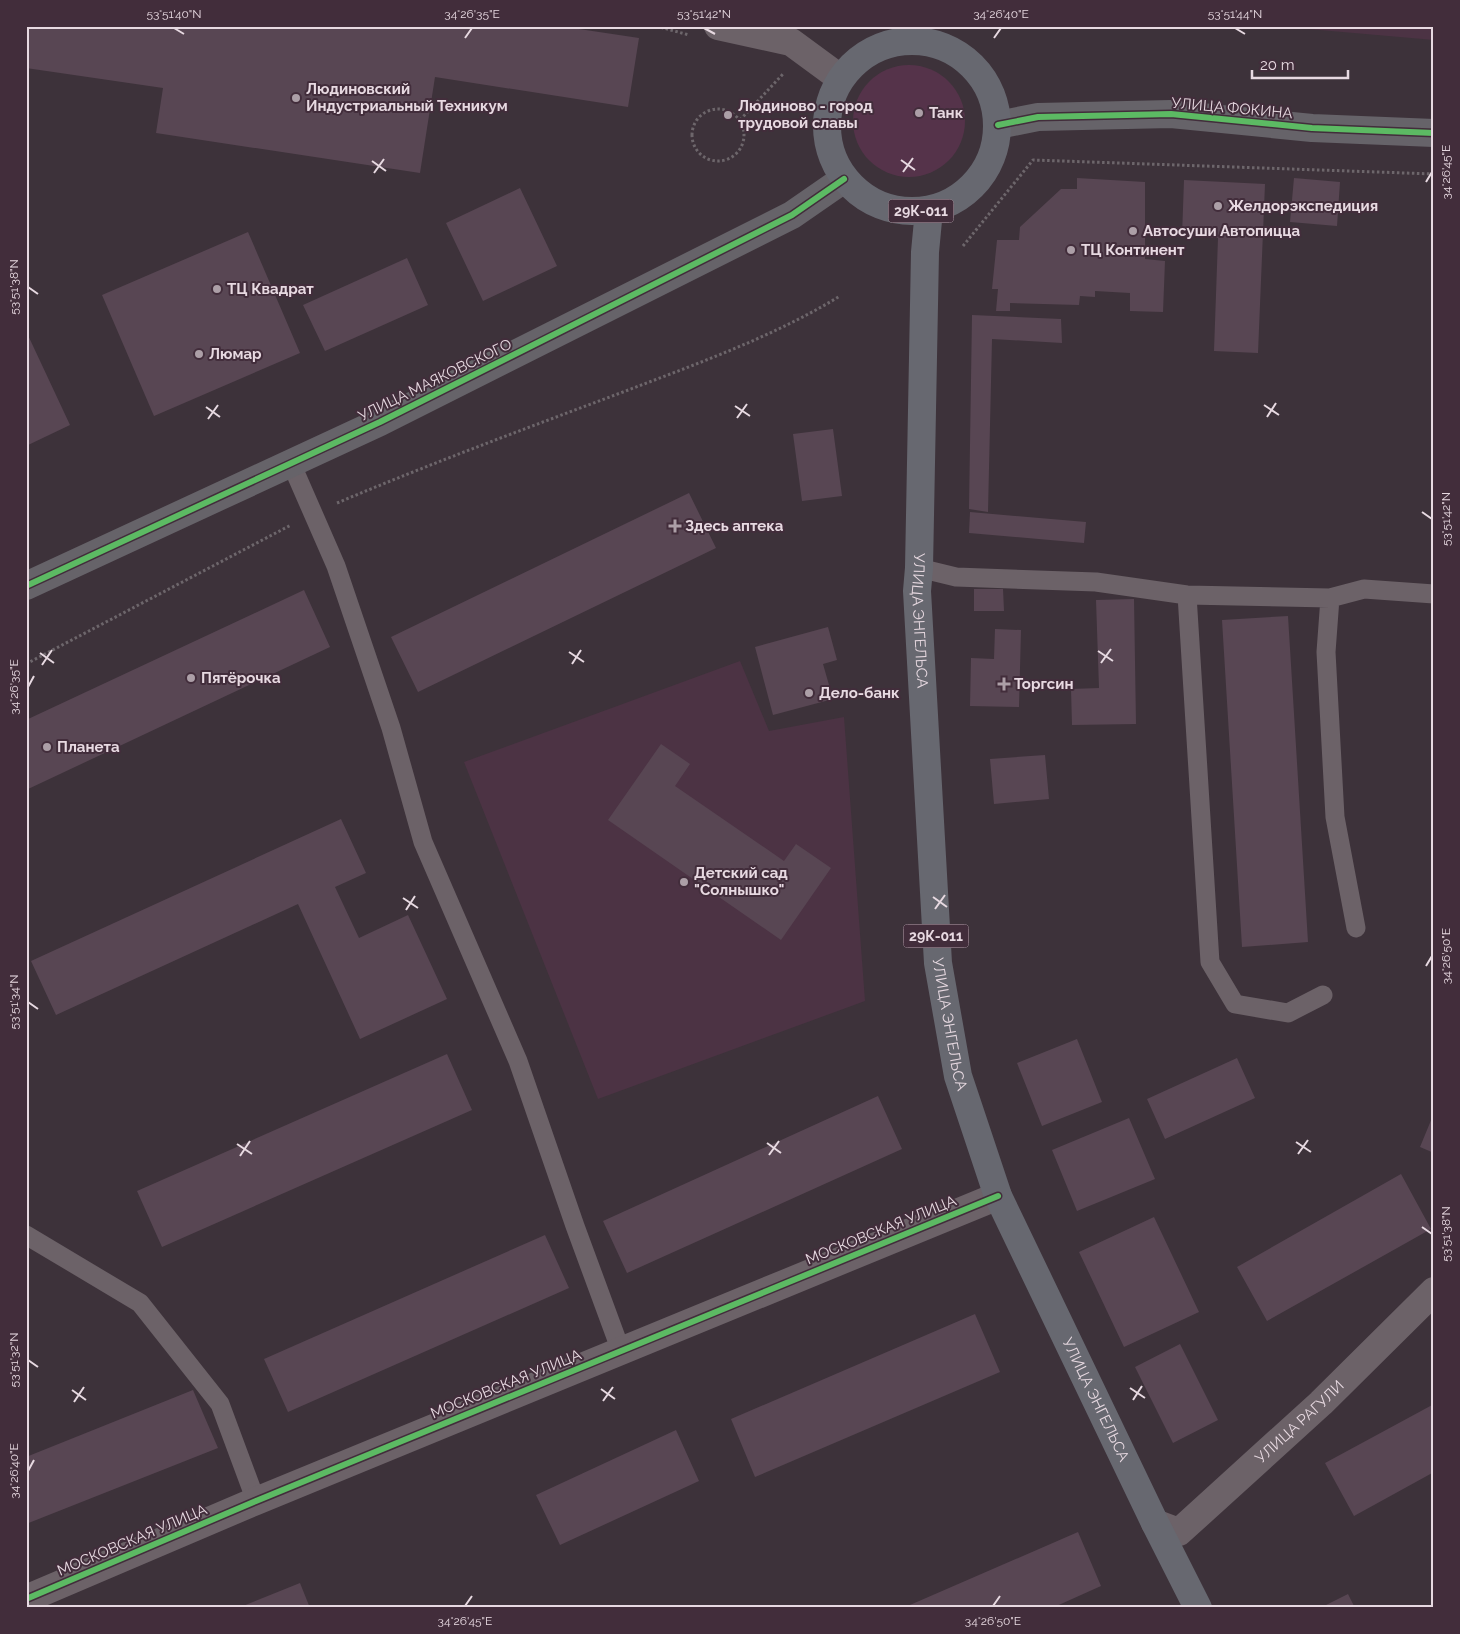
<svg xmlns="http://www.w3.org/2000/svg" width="1460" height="1634" viewBox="0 0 1460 1634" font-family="Raleway,sans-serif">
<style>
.built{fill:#4c3344}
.green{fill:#55334a}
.building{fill:#584653}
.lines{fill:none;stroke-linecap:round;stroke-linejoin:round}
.path{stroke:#6d666b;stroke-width:3;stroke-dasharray:2.5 2.5;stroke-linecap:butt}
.lane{stroke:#6c6268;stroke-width:19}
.street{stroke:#6c6268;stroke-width:28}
.secondary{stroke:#666369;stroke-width:28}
.primary{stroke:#676870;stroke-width:28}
.cycleway-casing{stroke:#422d3b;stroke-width:9}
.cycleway{stroke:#5cba63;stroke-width:6}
.ticks{fill:none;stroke:#e7d9e1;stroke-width:2}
.poi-dot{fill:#ac9fa7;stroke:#422d3b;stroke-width:2}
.labels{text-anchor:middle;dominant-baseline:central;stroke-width:4;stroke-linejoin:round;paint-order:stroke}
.shield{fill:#422d3b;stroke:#b6a5af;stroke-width:1}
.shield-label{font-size:14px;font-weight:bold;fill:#e7d9e1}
.poi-label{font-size:15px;font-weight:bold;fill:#e7d9e1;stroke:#422d3b;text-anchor:start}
.street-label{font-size:15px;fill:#e7d9e1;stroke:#422d3b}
.neatline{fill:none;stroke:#e7d9e1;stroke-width:2}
.ticks-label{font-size:12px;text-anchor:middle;fill:#e7d9e1}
</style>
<rect width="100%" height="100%" fill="#3d323a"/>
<path class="built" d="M1274 26H1434V40Z
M740 661 769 731 844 717 865 1001 598 1099 464 762Z"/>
<path class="green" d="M853 121a56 56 0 1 1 112 0a56 56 0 1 1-112 0Z"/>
<path class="building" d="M26 26H559L639 38 628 107 435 77 420 173 156 133 163 88 26 68Z
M1077 178 1145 182V259L1165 261 1163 312 1130 311V293L1095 291V297L1080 296 1079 305 1010 303V311H996L998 289H992L997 240H1019L1020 227 1061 189H1077Z
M1294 178 1340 182 1337 226 1290 222Z
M1184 180 1265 184 1258 353 1214 351 1218 238 1182 236Z
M520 188 557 266 483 301 446 223Z
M248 232 300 353 154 416 102 295Z
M407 258 428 305 325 351 303 305Z
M972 315 1061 319 1062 343 992 339 988 512 969 509Z
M26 331 70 425 26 446Z
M833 429 842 496 802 501 793 434Z
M689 493 716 548 418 692 391 637Z
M970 512 1086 522 1084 543 969 533Z
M974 589H1003L1004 611H974Z
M304 590 330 647 26 790V720Z
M1134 599 1136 724 1072 725 1071 689 1099 688 1096 600Z
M1288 616 1308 942 1242 947 1222 620Z
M828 627 837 660 823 664 833 699 773 715 755 647Z
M995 629 1021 630 1019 707 970 706 971 658 994 659Z
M661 744 690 764 675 786 784 861 796 844 831 868 781 940 608 820Z
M1045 755 1049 799 994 804 990 759Z
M341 819 366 873 335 887 359 938 408 915 447 999 360 1039 298 904 56 1015 31 961Z
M1077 1039 1102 1102 1042 1126 1017 1063Z
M447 1054 472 1110 162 1247 137 1191Z
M1237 1058 1255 1098 1165 1139 1147 1099Z
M878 1096 902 1149 627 1273 603 1221Z
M1434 1113V1153L1420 1147Z
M1129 1118 1155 1179 1077 1211 1052 1150Z
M1401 1174 1431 1229 1267 1321 1237 1267Z
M1154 1217 1199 1312 1124 1347 1079 1252Z
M545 1235 569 1288 288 1412 264 1359Z
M975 1314 1000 1372 755 1477 731 1419Z
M1180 1344 1218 1420 1173 1443 1135 1367Z
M193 1390 218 1448 26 1524V1457Z
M1434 1404V1472L1354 1516 1325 1463Z
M676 1430 699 1481 560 1545 536 1495Z
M1078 1532 1101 1586 1052 1608H903Z
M300 1583 310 1608H238Z
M1348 1594 1355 1608H1320Z"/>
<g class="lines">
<path class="path" d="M656 26 689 35
M692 135a26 26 0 1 1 52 0a26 26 0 1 1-52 0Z
M740 120 783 74
M963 246 1033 160 1434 174
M337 503C432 463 527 428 623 392 696 364 773 337 840 296
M26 664 291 525"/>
<path class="lane" d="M291 463 336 566 391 728 423 842 518 1061 575 1226 621 1351
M919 568 956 577 1096 582 1187 595 1330 598 1364 589 1434 594
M1187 595 1210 962 1235 1004 1288 1013 1323 995
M1330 598 1326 652 1335 817 1356 928
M26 1235 140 1303 220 1404 256 1501"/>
<g class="street">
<path d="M718 26 791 42 840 78"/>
<path id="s1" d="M1155 1523 1179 1532 1321 1403 1434 1291"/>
<path d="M26 1599 256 1501 998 1196"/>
</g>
<path class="secondary" d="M998 125 1038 117 1171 114 1312 128 1434 133
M26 586 380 422 792 215 844 179"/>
<g class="primary">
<circle cx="912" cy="126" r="85"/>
<path id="s2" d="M929 210 925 252 919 568 917 591 938 963 958 1076 998 1196 1155 1523 1198 1608"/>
</g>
<g class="cycleway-casing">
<path id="cycleway" d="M998 125 1038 117 1171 114 1312 128 1434 133
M26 586 380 422 792 215 844 179
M26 1599 256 1501 998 1196"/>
</g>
<use href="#cycleway" class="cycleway"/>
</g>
<path class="ticks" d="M174 28 184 34M704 28 715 34M1235 28 1245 34M465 38 472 28M994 38 1001 28M901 160 915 170M372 161 386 171M903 172 913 158M374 173 384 159M1426 182 1432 172M28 287 38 294M1264 405 1279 415M735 406 750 416M206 407 220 417M1267 417 1276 403M737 418 747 404M208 419 218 405M1422 512 1432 519M1098 651 1113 661M569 652 584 662M40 653 54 663M1101 663 1111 649M572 664 581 650M42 665 52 650M28 687 34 676M933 897 947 907M403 898 418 908M935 909 945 895M406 910 415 896M1426 966 1432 956M28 1002 38 1009M1296 1142 1311 1152M767 1143 781 1153M237 1144 252 1154M1298 1154 1308 1140M769 1155 779 1141M240 1156 250 1141M1422 1227 1432 1234M28 1360 38 1367M1130 1388 1145 1398M601 1389 615 1399M72 1390 86 1400M1133 1400 1142 1386M603 1401 613 1387M74 1402 84 1387M28 1471 34 1460M465 1606 472 1596M993 1606 1000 1596"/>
<g class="poi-dot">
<circle cx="296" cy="98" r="5"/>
<circle cx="919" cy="113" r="5"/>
<circle cx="728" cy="115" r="5"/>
<circle cx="1218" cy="206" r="5"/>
<circle cx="1133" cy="231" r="5"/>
<circle cx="1071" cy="250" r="5"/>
<circle cx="217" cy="289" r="5"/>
<circle cx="199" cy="354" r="5"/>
<path d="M672.5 518.5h5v5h5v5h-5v5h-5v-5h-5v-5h5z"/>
<circle cx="191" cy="678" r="5"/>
<path d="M1001.5 676.5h5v5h5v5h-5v5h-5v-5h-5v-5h5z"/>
<circle cx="809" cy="693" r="5"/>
<circle cx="47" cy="747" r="5"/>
<circle cx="684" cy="882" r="5"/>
</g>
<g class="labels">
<g class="shield">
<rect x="888.5" y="199.5" width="65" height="23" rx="4"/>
<rect x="903.5" y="924.5" width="65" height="23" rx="4"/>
</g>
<g class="shield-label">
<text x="921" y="211">29К-011</text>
<text x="936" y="936">29К-011</text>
</g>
<g class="poi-label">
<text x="306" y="89">Людиновский<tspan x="306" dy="17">Индустриальный Техникум</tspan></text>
<text x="738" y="106">Людиново - город<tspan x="738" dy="17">трудовой славы</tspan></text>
<text x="929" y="113">Танк</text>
<text x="1228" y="206">Желдорэкспедиция</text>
<text x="1143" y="231">Автосуши Автопицца</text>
<text x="1081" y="250">ТЦ Континент</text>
<text x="227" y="289">ТЦ Квадрат</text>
<text x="209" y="354">Люмар</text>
<text x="685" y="526">Здесь аптека</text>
<text x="201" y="678">Пятёрочка</text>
<text x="1014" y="684">Торгсин</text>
<text x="819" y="693">Дело-банк</text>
<text x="57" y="747">Планета</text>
<text x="694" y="873">Детский сад<tspan x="694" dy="17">"Солнышко"</tspan></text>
</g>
<g class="street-label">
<text transform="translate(1232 108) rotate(5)">УЛИЦА ФОКИНА</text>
<text transform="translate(435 380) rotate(-26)">УЛИЦА МАЯКОВСКОГО</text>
<text stroke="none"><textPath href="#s2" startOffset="411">УЛИЦА ЭНГЕЛЬСА</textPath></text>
<text stroke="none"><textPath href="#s2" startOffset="816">УЛИЦА ЭНГЕЛЬСА</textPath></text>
<text transform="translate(881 1230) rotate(-22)">МОСКОВСКАЯ УЛИЦА</text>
<text transform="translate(506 1384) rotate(-22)">МОСКОВСКАЯ УЛИЦА</text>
<text stroke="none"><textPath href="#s2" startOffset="1221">УЛИЦА ЭНГЕЛЬСА</textPath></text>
<text stroke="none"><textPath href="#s1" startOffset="189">УЛИЦА РАГУЛИ</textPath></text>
<text transform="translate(132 1540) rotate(-23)">МОСКОВСКАЯ УЛИЦА</text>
</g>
</g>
<rect width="1460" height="1634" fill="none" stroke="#422d3b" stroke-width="55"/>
<path d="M1252 70v8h96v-8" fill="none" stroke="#e7d9e1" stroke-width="2.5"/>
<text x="1260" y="70" font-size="15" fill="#e7d9e1" stroke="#422d3b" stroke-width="4" paint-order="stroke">20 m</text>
<rect x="28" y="28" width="1404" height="1578" class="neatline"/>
<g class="ticks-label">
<text x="174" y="18">53°51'40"N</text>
<text x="472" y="18">34°26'35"E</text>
<text x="704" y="18">53°51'42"N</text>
<text x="1001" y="18">34°26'40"E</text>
<text x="1235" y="18">53°51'44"N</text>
<text transform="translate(1446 172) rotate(-90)" y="4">34°26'45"E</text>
<text transform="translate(14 287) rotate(-90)" y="4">53°51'38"N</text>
<text transform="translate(1446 519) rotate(-90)" y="4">53°51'42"N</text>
<text transform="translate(14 687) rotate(-90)" y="4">34°26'35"E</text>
<text transform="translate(1446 956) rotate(-90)" y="4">34°26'50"E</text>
<text transform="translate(14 1002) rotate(-90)" y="4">53°51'34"N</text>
<text transform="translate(1446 1234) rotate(-90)" y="4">53°51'38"N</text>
<text transform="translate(14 1360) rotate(-90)" y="4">53°51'32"N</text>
<text transform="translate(14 1471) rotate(-90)" y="4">34°26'40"E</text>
<text x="465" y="1625">34°26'45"E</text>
<text x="993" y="1625">34°26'50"E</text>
</g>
</svg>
